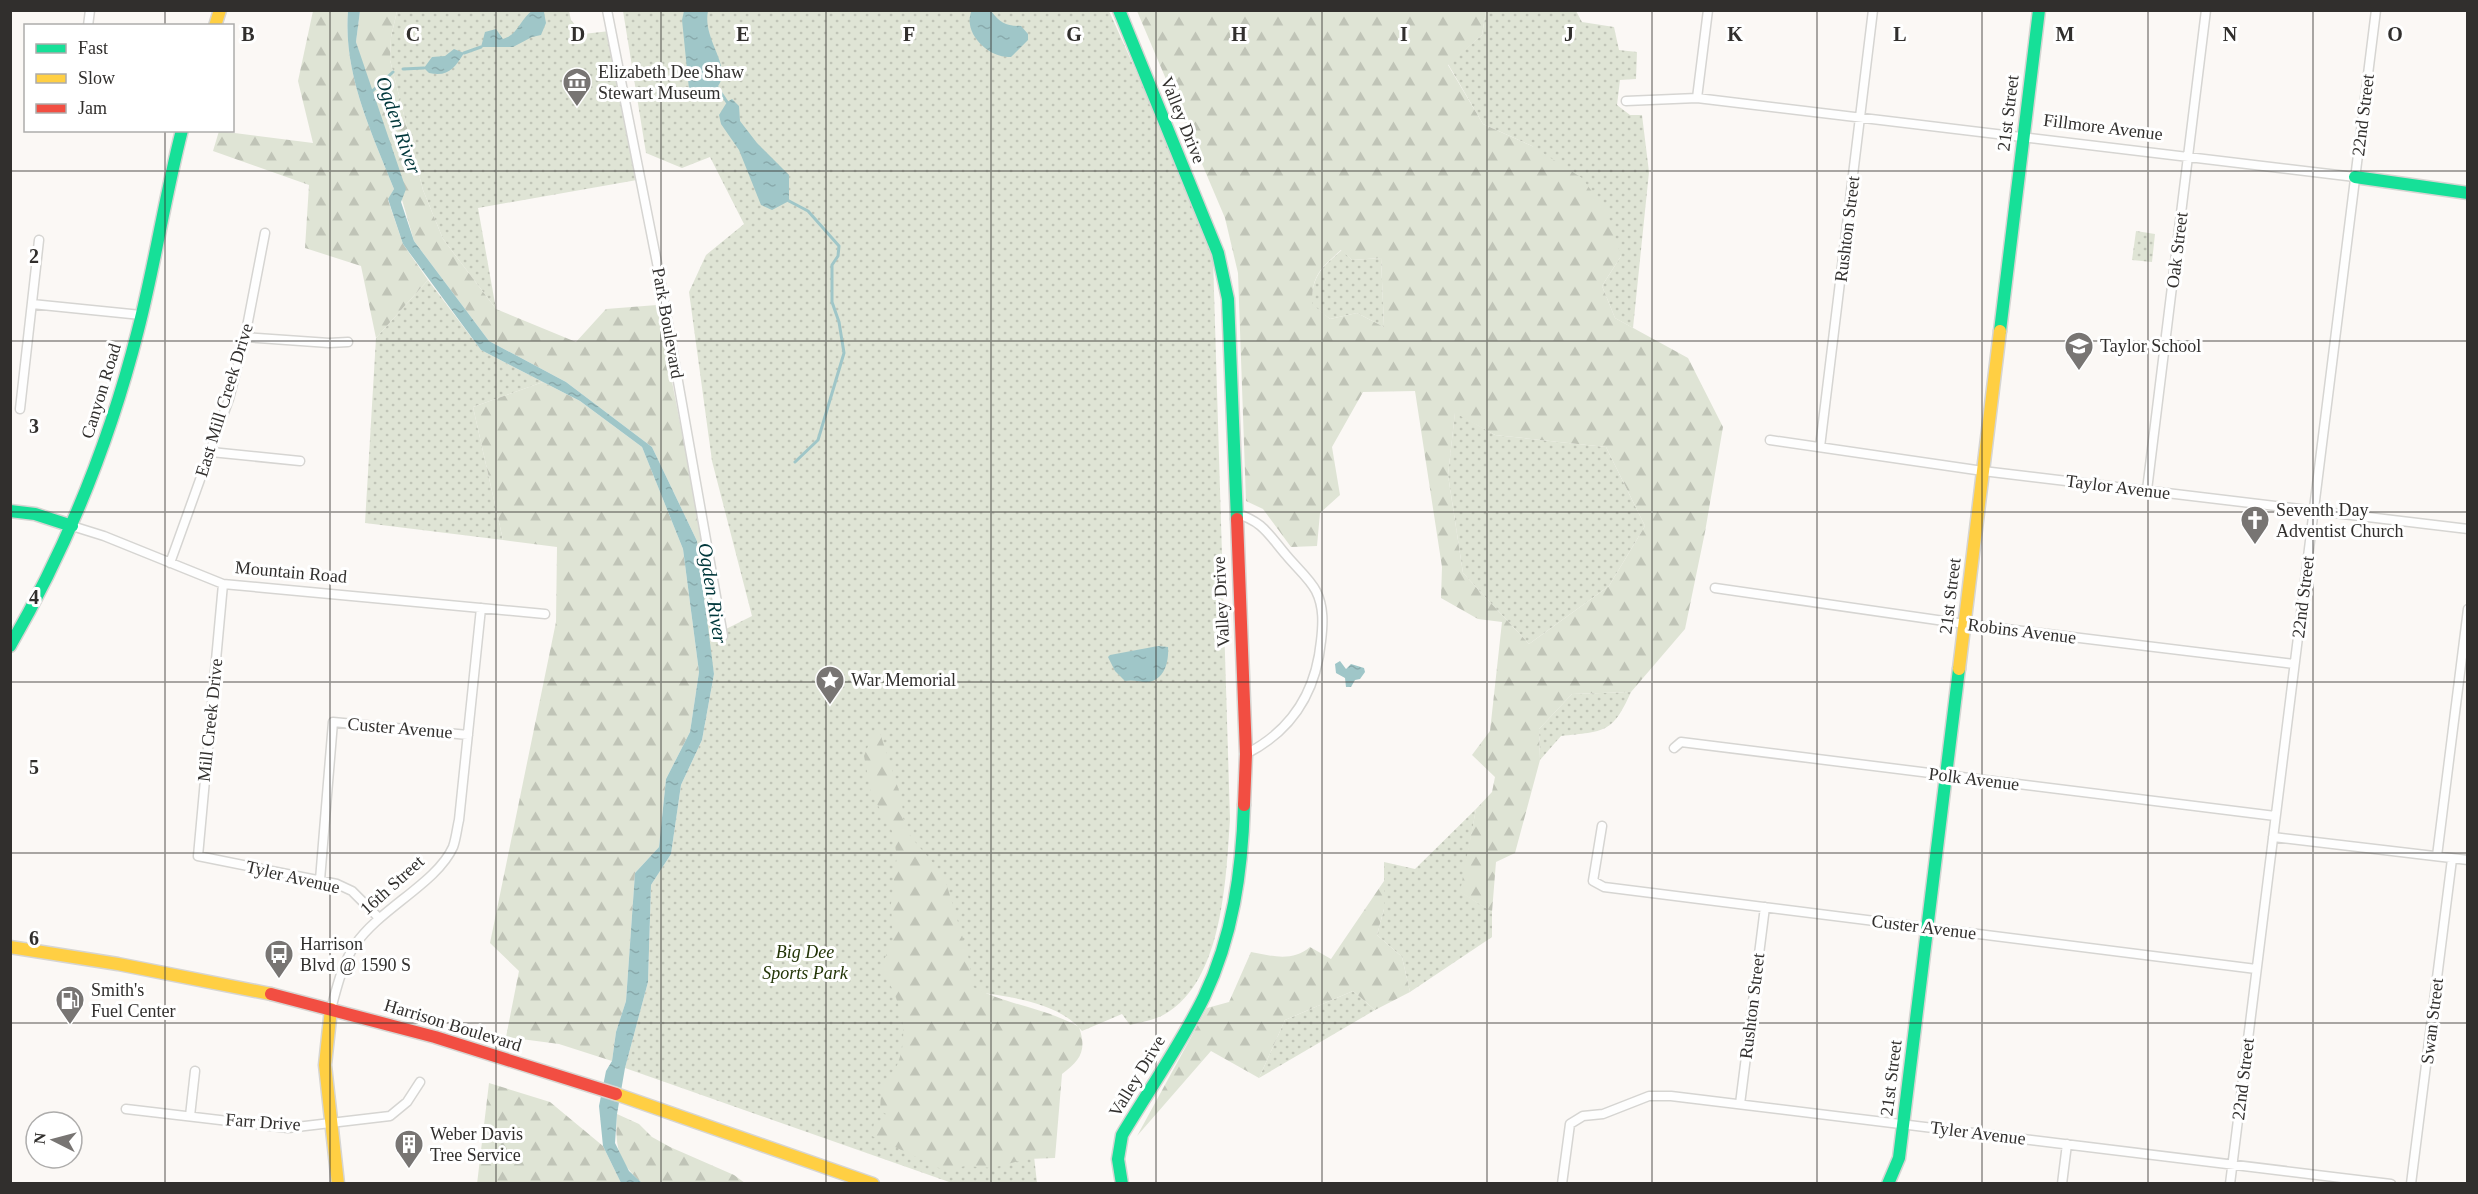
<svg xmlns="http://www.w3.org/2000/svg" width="2478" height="1194" viewBox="0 0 2478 1194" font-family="Georgia,serif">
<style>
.grass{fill:url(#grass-dots)}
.forest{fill:url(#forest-firs);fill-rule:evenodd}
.water{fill:url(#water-ripples)}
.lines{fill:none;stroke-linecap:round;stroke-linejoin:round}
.stream{stroke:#9fc6c8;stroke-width:3}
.street-casing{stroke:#d6d5d2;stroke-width:11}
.fast-casing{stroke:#d6d5d2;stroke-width:15}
.slow-casing{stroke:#d6d5d2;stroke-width:15}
.jam-casing{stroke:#d6d5d2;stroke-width:15}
.street{stroke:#fefefe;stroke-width:8}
.fast{stroke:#16e098;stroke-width:12}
.slow{stroke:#ffcf43;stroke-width:12}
.jam{stroke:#f24e42;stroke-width:12}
.grid{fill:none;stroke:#312f2d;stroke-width:1.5;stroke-opacity:0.55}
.labels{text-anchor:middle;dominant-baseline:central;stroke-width:6;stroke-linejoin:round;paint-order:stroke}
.poi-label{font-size:18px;fill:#312f2d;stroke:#fff;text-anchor:start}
.street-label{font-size:18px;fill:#312f2d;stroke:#fff}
.park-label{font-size:18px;font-style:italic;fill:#243608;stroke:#fff}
.water-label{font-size:20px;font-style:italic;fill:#00373b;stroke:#fff}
.grid-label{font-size:20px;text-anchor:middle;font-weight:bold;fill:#312f2d;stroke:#fff;stroke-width:6;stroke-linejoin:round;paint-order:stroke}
</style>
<defs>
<pattern id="grass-dots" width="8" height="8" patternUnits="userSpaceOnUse" patternTransform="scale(1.5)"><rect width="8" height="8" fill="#dfe4d5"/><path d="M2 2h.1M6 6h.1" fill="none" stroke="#c0c4b7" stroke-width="1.8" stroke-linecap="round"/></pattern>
<pattern id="forest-firs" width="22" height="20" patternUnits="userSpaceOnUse" patternTransform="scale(1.5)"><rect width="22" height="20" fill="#dfe4d5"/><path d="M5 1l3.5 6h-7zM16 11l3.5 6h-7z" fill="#c0c4b7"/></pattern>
<pattern id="water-ripples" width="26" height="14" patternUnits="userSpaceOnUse" patternTransform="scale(1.5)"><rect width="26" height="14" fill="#9fc6c8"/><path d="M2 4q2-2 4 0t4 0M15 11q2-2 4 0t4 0" fill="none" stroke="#89aaac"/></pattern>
</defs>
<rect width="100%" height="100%" fill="#fbf8f5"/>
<path class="grass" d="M397 11H569L571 20 583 34 610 31 637 180 478 208 496 309 443 239 423 190 390 60 391 37Z
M623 11H1109L1187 185 1213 258 1230 819C1226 878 1223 981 1165 1014 1155 1020 1141 1022 1130 1025L1122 1014 1082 1031C1055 998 1000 997 961 989L1022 1049 1037 1183H952L625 1068 648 982 651 885 671 854 681 785 702 740 714 674 708 638 752 616 712 461 689 292 706 255 744 224 710 157 682 168 646 153Z
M1486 11H1576L1582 22 1614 27 1619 50 1637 52 1636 79 1620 80 1617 105 1630 115H1642L1649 172 1633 328 1615 318 1602 286 1621 256 1532 146 1483 124 1448 64 1482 35Z
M2136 231 2155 234 2152 262 2132 260Z
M1342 250 1352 260 1381 258 1384 327 1357 313 1330 319 1311 304C1313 275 1320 269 1342 250Z
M428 280 481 350 543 382 473 407 503 540 365 523 376 338Z
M1455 412 1495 435 1606 447 1645 526 1609 586 1529 644 1463 573 1448 475Z
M1631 692C1612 734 1605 731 1561 736L1540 760 1539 729 1572 694Z
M1476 809 1461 892 1492 912V937L1410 992 1402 957 1377 935 1384 909V862L1415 869Z
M1353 991 1375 1010 1259 1078 1285 1020Z"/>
<path class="forest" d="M313 11H348C343 73 371 131 394 189L388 200 403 244 428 280 376 338 361 266 305 248 309 185 213 151 219 131 313 143 298 81Z
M360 11H397L391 37 390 60 423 190 443 239 496 309 576 342 606 309 657 305 721 632 708 638 697 541 652 447 566 382 489 341 414 241 356 42Z
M1137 11H1486L1482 35 1448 65 1483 124 1532 146 1582 178 1607 212 1621 256 1602 286 1615 318 1688 358 1723 427 1705 532 1685 629 1631 692 1572 694 1539 729 1540 760 1515 853 1496 862 1492 912 1460 892 1476 809 1492 792 1495 777 1472 755 1490 731 1502 622 1478 619 1441 598 1442 567 1415 391 1363 392 1332 447 1340 495 1320 513 1317 546 1291 547 1263 509 1246 501 1238 273 1225 218ZM1341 250 1352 260 1381 258 1384 327 1357 313 1330 319 1312 304C1312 275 1320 269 1341 250ZM1455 413 1495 435 1606 447 1645 526 1609 586 1529 644 1463 573 1448 475Z
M543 382 580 401 642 447 683 549 699 672 690 732 666 779 659 847 635 873 626 1001 616 1032 612 1061 559 1044 506 1037 519 971 490 943 556 622 557 547 503 540 473 407Z
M877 724 902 800 903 818 911 837 944 876 968 955 973 987C1007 1005 1046 1008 1079 1027 1087 1050 1081 1060 1062 1074L1055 1158 1027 1159 992 1168 965 1166 945 1171 872 1136 874 1123 885 1122 888 1118V1115L880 1111C881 1102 880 1091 884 1083 888 1075 897 1069 899 1060 910 1029 898 993 880 968L893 941 891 904 897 855 892 831 871 793 864 756Z
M1384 881V909L1377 935 1402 957 1410 992 1375 1010 1353 991 1285 1020 1259 1078 1211 1051 1137 1136 1207 1008 1229 1002 1251 952C1271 956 1293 962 1310 947L1331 959Z
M489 1083 550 1102 603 1146 621 1183 477 1184Z
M617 1114 639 1124 652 1137 670 1147 734 1175 745 1183H642C617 1161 615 1146 617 1114Z"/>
<path class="water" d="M533 10 544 12 546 23 541 35 532 37 513 47H481L485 32 496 29 503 39C518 35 520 19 533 10Z
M972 10 991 11C1000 23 1006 26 1021 26L1028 34V40L1011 57C990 59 961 33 972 10Z
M348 11H360L356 42 406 189 401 202 414 241 489 341 566 382 652 447 697 541 714 674 702 740 681 785 671 854 651 885 648 982 625 1068 617 1114 615 1143 629 1171 642 1183H621L603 1146 599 1106 606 1071 612 1061 616 1032 626 1001 635 873 659 847 666 779 690 732 699 672 683 549 642 447 580 401 481 350 403 244 388 199 394 189C371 131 343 73 348 11Z
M684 11H708C701 45 745 75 705 97L695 95 689 89 682 20Z
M454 49 464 53C454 69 448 77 429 73L424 68 432 57 445 56Z
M732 99 739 106 740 121 757 143 789 175V201L772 210 761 205 739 150 721 124 719 115 727 102Z
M1158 646 1168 647C1169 661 1165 679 1149 682 1142 683 1134 679 1125 681L1115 671 1108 657 1110 655Z
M1340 661 1346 669 1351 664 1364 668 1365 672 1360 679 1355 680 1351 687H1346L1345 678 1336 673 1335 664Z"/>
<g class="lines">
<path class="stream" d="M464 53 481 47
M403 69 424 68
M717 87 727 102
M368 95 393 72
M789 201 808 211 839 246 838 256 832 265V302L839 322 844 353 818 440 795 462"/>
<g class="street-casing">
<path id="street" d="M607 10 658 268 723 636
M88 26 90 10
M1697 98 1708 10
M1626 101 1697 98 2355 177
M32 304 141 315
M245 337 329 343 348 342
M20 409 39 240
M1770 440 1983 471 2468 529
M1820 447 1873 10
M211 452 300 461
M2147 490 2206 10
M1235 513C1264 522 1268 534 1287 556 1296 567 1310 579 1316 591 1324 607 1323 624 1321 641 1316 692 1293 730 1246 754
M72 526 104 536 223 584 545 614
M170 563 229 399 245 337 265 233
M223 584 198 856 337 884 352 891 379 918
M1715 588 1965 624 2294 664
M1674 748 1681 742 2275 816
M1602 826 1593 881 1604 887 2256 969
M2273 837 2468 860
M2437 856 2468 609
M320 880 333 722 468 735
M331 1009C337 987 342 964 355 945 379 909 437 883 453 847 456 839 457 828 459 820L481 608
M1740 1104 1765 907
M126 1109 288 1128 390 1116 407 1102 420 1082
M190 1116 195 1071
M1562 1184 1570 1124 1583 1116 1603 1114 1649 1096H1671L2391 1184
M2062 1184 2067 1144
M2230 1184 2376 10
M2411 1184 2452 859"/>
</g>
<g class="fast-casing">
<path id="fast" d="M1119 10 1218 253 1228 299 1237 519
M2355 177 2468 193
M2000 331 2039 10
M10 511 35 514 72 526
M10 646C67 547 110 441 138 330 155 264 165 196 182 130
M1122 1184 1118 1159 1122 1135C1149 1090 1181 1044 1204 997 1233 936 1242 871 1244 805
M1888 1184 1899 1158 1959 669"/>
</g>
<g class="slow-casing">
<path id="slow" d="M215 26 220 10
M1959 669 2000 331
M10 947 118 964 271 994
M331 1009 325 1065 338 1184
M616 1094 873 1184"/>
</g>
<g class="jam-casing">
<path id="jam" d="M1237 519 1246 754 1244 805
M271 994 435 1037 616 1094"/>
</g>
<use href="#street" class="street"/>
<use href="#fast" class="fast"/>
<use href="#slow" class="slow"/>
<use href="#jam" class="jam"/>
</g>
<path class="grid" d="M165 10V26M330 10V1184M496 10V1184M661 10V1184M826 10V1184M991 10V1184M1156 10V1184M1322 10V1184M1487 10V1184M1652 10V1184M1817 10V1184M1982 10V1184M2148 10V1184M2313 10V1184M165 130V1184M10 171H2468M10 341H2468M10 512H2468M10 682H2468M10 853H2468M10 1023H2468"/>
<defs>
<g id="museum-pin" transform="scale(1.5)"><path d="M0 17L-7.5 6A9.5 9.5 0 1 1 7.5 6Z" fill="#787573" stroke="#fff"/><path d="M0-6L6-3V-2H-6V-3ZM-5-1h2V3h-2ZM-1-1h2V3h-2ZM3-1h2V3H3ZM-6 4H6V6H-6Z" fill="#fff"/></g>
<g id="school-pin" transform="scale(1.5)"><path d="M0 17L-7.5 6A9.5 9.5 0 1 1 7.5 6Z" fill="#787573" stroke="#fff"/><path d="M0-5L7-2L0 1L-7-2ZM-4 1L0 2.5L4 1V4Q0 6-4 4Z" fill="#fff"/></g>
<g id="church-pin" transform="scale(1.5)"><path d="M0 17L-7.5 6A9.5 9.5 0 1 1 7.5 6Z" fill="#787573" stroke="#fff"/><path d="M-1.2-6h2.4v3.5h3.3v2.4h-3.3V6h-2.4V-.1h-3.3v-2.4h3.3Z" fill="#fff"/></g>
<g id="sight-pin" transform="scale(1.5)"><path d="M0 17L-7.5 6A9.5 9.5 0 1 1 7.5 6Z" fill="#787573" stroke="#fff"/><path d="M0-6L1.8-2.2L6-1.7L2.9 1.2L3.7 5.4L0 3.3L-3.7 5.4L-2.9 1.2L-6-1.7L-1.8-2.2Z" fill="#fff"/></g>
<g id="bus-pin" transform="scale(1.5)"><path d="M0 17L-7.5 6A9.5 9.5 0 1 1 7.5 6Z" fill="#787573" stroke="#fff"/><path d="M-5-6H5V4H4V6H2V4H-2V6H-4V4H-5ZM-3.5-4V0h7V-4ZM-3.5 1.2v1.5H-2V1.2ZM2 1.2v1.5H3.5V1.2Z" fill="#fff"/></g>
<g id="fuel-pin" transform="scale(1.5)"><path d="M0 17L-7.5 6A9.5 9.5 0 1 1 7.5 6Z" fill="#787573" stroke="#fff"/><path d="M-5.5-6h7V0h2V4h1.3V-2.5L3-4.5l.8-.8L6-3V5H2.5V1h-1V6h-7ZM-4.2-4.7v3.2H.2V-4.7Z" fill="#fff"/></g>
<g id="building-pin" transform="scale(1.5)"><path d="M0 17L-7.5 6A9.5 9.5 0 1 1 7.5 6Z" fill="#787573" stroke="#fff"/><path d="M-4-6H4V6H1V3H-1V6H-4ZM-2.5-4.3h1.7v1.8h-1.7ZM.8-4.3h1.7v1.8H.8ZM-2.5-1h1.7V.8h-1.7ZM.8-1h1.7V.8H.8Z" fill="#fff"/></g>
</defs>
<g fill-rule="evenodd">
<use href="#museum-pin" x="577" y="82"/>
<use href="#school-pin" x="2079" y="346"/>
<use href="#church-pin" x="2255" y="520"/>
<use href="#sight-pin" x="830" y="680"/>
<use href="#bus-pin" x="279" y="954"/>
<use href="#fuel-pin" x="70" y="1000"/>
<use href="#building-pin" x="409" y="1144"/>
</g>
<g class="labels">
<g class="poi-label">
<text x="598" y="72">Elizabeth Dee Shaw<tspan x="598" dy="21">Stewart Museum</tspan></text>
<text x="2100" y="346">Taylor School</text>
<text x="2276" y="510">Seventh Day<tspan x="2276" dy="21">Adventist Church</tspan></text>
<text x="851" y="680">War Memorial</text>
<text x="300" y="944">Harrison<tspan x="300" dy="21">Blvd @ 1590 S</tspan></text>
<text x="91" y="990">Smith's<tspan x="91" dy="21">Fuel Center</tspan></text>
<text x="430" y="1134">Weber Davis<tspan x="430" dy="21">Tree Service</tspan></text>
</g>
<g class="street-label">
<text transform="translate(2008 113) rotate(-83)">21st Street</text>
<text transform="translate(2363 115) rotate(-83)">22nd Street</text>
<text transform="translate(1183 120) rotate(68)">Valley Drive</text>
<text transform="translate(2103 127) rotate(7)">Fillmore Avenue</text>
<text transform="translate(1847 229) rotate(-83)">Rushton Street</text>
<text transform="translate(2177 250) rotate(-83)">Oak Street</text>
<text transform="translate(668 323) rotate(80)">Park Boulevard</text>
<text transform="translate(101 391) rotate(-73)">Canyon Road</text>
<text transform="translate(224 400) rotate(-73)">East Mill Creek Drive</text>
<text transform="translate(2118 487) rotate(7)">Taylor Avenue</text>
<text transform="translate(291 572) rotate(5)">Mountain Road</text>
<text transform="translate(1950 596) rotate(-83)">21st Street</text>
<text transform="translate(2303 597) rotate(-83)">22nd Street</text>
<text transform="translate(1221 602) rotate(-93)">Valley Drive</text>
<text transform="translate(2022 631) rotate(7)">Robins Avenue</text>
<text transform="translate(210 720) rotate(-84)">Mill Creek Drive</text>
<text transform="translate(400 728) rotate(5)">Custer Avenue</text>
<text transform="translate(1974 779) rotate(7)">Polk Avenue</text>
<text transform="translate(293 877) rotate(13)">Tyler Avenue</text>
<text transform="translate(392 885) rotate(-42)">16th Street</text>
<text transform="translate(1924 927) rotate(7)">Custer Avenue</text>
<text transform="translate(1752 1006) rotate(-83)">Rushton Street</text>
<text transform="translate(2432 1021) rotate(-83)">Swan Street</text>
<text transform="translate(453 1025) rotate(17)">Harrison Boulevard</text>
<text transform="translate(1137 1076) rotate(-59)">Valley Drive</text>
<text transform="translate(1891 1078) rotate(-83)">21st Street</text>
<text transform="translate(2243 1079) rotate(-83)">22nd Street</text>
<text transform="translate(263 1122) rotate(4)">Farr Drive</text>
<text transform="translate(1978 1133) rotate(7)">Tyler Avenue</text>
</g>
<g class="park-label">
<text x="805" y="952">Big Dee<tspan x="805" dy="21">Sports Park</tspan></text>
</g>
<g class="water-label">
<text transform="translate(399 125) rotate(71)">Ogden River</text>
<text transform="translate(713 593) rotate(81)">Ogden River</text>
</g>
</g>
<g class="grid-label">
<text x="248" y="41">B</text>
<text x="413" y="41">C</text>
<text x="578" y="41">D</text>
<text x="743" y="41">E</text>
<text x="909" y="41">F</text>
<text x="1074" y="41">G</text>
<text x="1239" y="41">H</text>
<text x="1404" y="41">I</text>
<text x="1569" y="41">J</text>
<text x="1735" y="41">K</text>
<text x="1900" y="41">L</text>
<text x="2065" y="41">M</text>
<text x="2230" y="41">N</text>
<text x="2395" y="41">O</text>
<text x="34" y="263">2</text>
<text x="34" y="433">3</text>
<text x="34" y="604">4</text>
<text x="34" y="774">5</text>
<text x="34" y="945">6</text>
</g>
<rect width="2478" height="1194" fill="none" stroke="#312f2d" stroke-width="24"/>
<rect x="24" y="24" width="210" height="108" fill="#ffffff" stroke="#adacab" stroke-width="1.5"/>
<rect x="36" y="44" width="30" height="9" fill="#16e098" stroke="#adacab" stroke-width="1.5"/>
<text x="78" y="54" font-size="18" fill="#312f2d">Fast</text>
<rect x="36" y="74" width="30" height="9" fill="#ffcf43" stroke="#adacab" stroke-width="1.5"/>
<text x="78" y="84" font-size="18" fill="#312f2d">Slow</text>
<rect x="36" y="104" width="30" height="9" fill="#f24e42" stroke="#adacab" stroke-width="1.5"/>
<text x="78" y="114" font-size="18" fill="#312f2d">Jam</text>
<g transform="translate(54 1140) rotate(276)"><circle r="28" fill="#ffffff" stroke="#adacab" stroke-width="1.5"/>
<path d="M0-4.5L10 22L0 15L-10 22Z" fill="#787573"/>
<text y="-9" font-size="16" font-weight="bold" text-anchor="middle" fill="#312f2d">N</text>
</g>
</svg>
